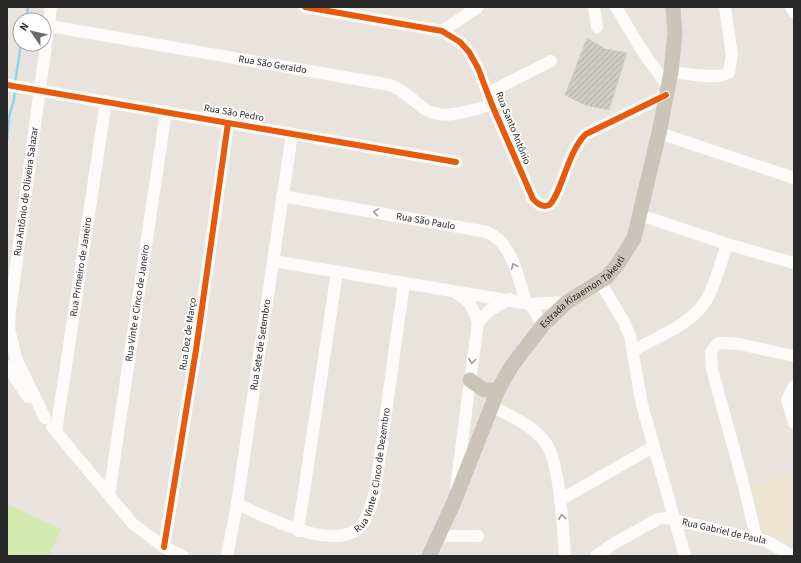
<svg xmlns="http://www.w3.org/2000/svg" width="801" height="563" viewBox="0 0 801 563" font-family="'Source Sans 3',sans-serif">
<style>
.education{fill:#ece3d1}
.pitch{fill:#d4eab0}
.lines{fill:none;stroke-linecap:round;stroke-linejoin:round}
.stream{stroke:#8cd4ee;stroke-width:2.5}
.building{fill:url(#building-hatch);stroke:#d3cfca}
.minor{stroke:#fcfbfa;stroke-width:12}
.major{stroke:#cac5b8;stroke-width:15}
.cycleway-casing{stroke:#fff;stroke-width:8}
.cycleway{stroke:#e8590c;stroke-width:6}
.oneway{stroke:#9d9c9c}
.labels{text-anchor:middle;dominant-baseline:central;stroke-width:3.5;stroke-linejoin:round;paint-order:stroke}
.street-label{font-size:10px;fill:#292929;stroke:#fff}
</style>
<defs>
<pattern id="building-hatch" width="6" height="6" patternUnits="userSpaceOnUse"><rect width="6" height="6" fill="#cecbc7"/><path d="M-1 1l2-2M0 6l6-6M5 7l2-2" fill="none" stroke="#b1aeab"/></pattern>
</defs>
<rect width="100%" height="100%" fill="#e8e3dd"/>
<path class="education" d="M794 472V546L766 533 751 487Z"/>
<path class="pitch" d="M7 504 61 529 49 556H7Z"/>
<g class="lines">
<path class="stream" d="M26 20 28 7
M15 83 21 44
M7 141 9 117 14 100 15 90"/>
</g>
<path class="building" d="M587 38 605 49 627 53 609 110 585 105 565 95Z"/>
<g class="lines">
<g class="minor">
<path d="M305 7 442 31 460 42 469 52 478 68 492 105 533 199C537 203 542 208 549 205 560 198 568 150 586 134L666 95"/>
<path d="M594 7 597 27"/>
<path d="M616 7 641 49 668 87"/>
<path d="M791 7 794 12"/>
<path id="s1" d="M44 25 390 85C404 90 412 100 423 108 443 122 470 110 492 105"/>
<path d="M442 31 478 7"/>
<path d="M671 72C685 73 718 81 729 72L732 55 725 7"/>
<path d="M7 85 456 162"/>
<path d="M488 93 551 61"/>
<path d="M659 133 794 178"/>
<path id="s2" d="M282 196 487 232C513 244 518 277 526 303"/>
<path d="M640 215 727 244 794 263"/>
<path d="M273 261 530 304 567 302"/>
<path d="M600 282 623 320 630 336 642 405 685 556"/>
<path d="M530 304 543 325"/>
<path d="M478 322 490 310 510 299"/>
<path d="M634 350C657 337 693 324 707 299 716 282 721 262 727 244"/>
<path d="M7 366 28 397"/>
<path d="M794 386 787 400 794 423"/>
<path d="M492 406C510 416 532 425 545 442 560 461 563 530 565 556"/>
<path id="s3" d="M45 418 16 358 9 329 10 311 51 7"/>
<path d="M52 427 133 524 164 547 183 556"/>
<path id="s4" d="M56 432 106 101"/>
<path d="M456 487 478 322 470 303 457 293"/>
<path id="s5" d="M109 495 166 111"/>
<path d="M560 500 653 447"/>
<path id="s6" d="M237 504C265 516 334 554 361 526 369 517 371 504 375 492L404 283"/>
<path d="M298 531 337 272"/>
<path d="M440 536H478"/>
<path d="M756 538 745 490 712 369 711 352 717 344 720 343 739 344 794 356"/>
<path d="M164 547 196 350 228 123"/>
<path id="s7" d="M227 556 237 504 292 134"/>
<path id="s8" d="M596 556 613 544 658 519 666 518 766 541 793 556"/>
</g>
<g class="major">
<path d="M470 380 484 390H498"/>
<path id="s9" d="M429 556 454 502 498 390 511 367 543 325 567 302 607 277 618 264 634 238 659 133 671 72 675 33 673 7"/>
</g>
<g class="cycleway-casing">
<path id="cycleway" d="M305 7 442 31 460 42 469 52 478 68 492 105 533 199C537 203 542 208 549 205 560 198 568 150 586 134L666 95
M7 85 456 162
M164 547 196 350 228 123"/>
</g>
<use href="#cycleway" class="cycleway"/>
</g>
<defs><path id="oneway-chevron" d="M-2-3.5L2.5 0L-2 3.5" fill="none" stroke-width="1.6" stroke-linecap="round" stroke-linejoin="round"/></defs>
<g class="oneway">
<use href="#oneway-chevron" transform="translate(376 212) rotate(-171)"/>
<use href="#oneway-chevron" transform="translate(514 266) rotate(-114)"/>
<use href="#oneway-chevron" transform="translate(472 361) rotate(98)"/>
<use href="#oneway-chevron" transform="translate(562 517) rotate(-96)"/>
</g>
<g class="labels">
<g class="street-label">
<text stroke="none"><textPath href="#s1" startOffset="232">Rua São Geraldo</textPath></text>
<text transform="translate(234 113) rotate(10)">Rua São Pedro</text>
<text transform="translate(513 128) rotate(68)">Rua Santo Antônio</text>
<text stroke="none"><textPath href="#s3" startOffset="235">Rua Antônio de Oliveira Salazar</textPath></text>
<text stroke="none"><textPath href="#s2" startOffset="146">Rua São Paulo</textPath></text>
<text stroke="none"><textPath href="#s4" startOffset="167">Rua Primeiro de Janeiro</textPath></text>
<text stroke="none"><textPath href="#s9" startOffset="311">Estrada Kizaemon Takeuti</textPath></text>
<text stroke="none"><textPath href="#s5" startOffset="194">Rua Vinte e Cinco de Janeiro</textPath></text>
<text transform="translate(188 334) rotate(-82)">Rua Dez de Março</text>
<text stroke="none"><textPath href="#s7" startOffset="214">Rua Sete de Setembro</textPath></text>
<text stroke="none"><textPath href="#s6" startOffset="190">Rua Vinte e Cinco de Dezembro</textPath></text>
<text stroke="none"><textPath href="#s8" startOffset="140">Rua Gabriel de Paula</textPath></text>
</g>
</g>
<rect width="801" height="563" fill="none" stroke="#292929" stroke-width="16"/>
<g transform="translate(32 32) rotate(304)"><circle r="19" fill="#ffffff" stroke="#a9a9a9"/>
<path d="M0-3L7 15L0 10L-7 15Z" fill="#6c6a68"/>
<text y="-6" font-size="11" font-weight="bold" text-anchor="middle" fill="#292929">N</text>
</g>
</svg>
